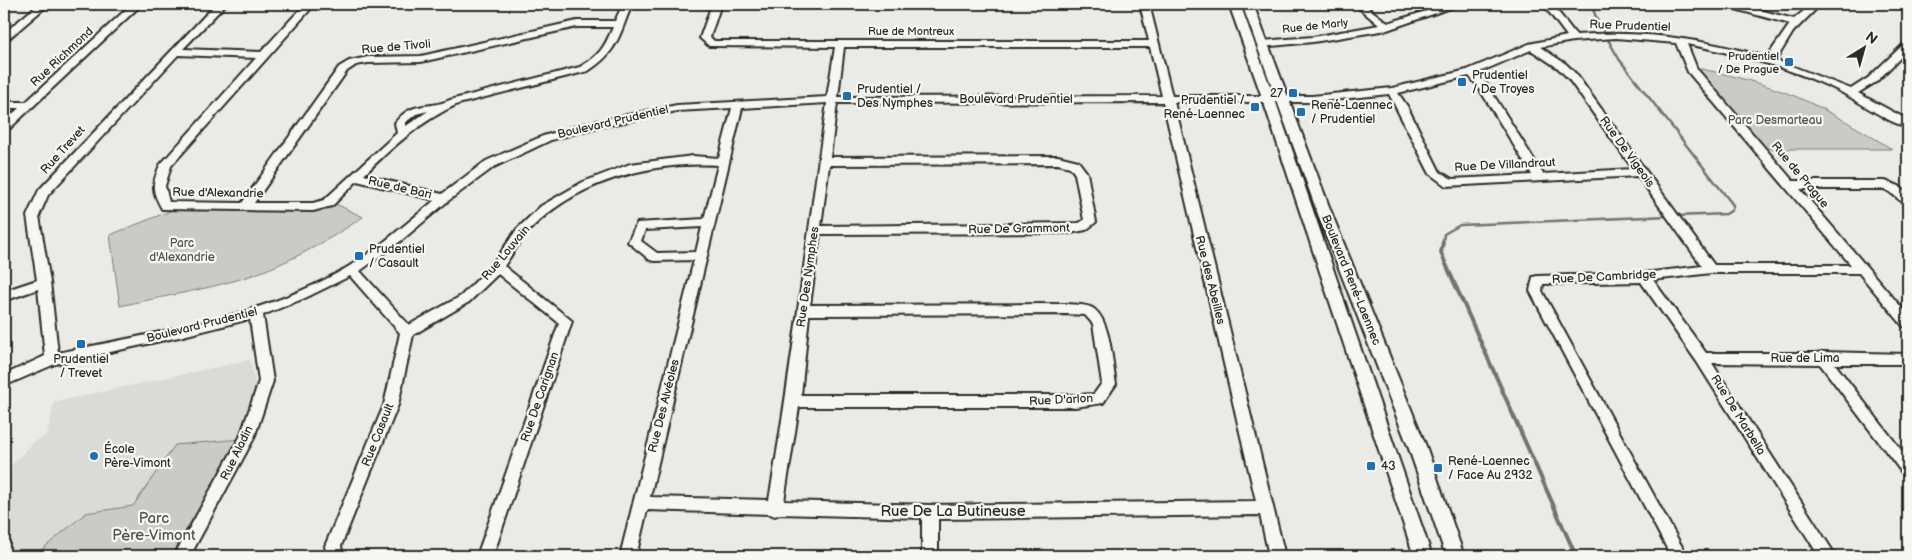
<svg xmlns="http://www.w3.org/2000/svg" width="1912" height="560" viewBox="0 0 1912 560" font-family="'Balsamiq Sans',sans-serif">
<style>
.built{fill:#dadad6}
.green{fill:#cacac7;stroke:#7a7a79}
.lines{fill:none;stroke-linecap:round;stroke-linejoin:round}
.stream-far1{stroke:#727270;stroke-width:2.5}
.stream{stroke:#727270;stroke-width:4}
.minor-casing{stroke:#2b2b2b;stroke-width:4}
.tertiary-casing{stroke:#2b2b2b;stroke-width:4}
.minor{fill:#f6f6f2;fill-rule:evenodd}
.tertiary{fill:#f6f6f2;fill-rule:evenodd}
.poi-dot{fill:#1f6fb2;stroke:#f6f6f2;stroke-width:2}
.labels{text-anchor:middle;dominant-baseline:central;stroke-width:4.5;stroke-linejoin:round;paint-order:stroke}
.far-street-label{font-size:11px;fill:#2b2b2b;stroke:#f6f6f2}
.far-poi-label{font-size:11px;fill:#2b2b2b;stroke:#f6f6f2;text-anchor:end}
.street-label{font-size:12px;fill:#2b2b2b;stroke:#f6f6f2}
.poi-label{font-size:12px;fill:#2b2b2b;stroke:#f6f6f2;text-anchor:start}
.park-label{font-size:12px;fill:#535352;stroke:#f6f6f2}
.near-street-label{font-size:15px;fill:#2b2b2b;stroke:#f6f6f2}
.near-park-label{font-size:15px;fill:#535352;stroke:#f6f6f2}
</style>
<rect width="100%" height="100%" fill="#eaeae6"/>
<filter id="ink" filterUnits="userSpaceOnUse"><feTurbulence type="fractalNoise" baseFrequency=".02" numOctaves="2"/><feDisplacementMap in="SourceGraphic" scale="10" xChannelSelector="R" yChannelSelector="G"/><feConvolveMatrix kernelMatrix="1 2 1 2 8 2 1 2 1" color-interpolation-filters="sRGB"/></filter>
<g filter="url(#ink)">
<path class="built" d="M250 360 256 386 241 439 175 445 133 506 86 513 34 556H4V473L34 442 47 435 54 402Z"/>
<path class="green" d="M1697 68C1731 75 1765 84 1797 97 1830 111 1861 130 1892 149H1763L1709 86Z
M330 204H336L363 217C326 242 287 264 244 278 204 290 160 297 120 306L110 235 175 209H310Z
M241 439 178 543 173 556H34L86 513 133 506 175 445Z"/>
<g class="lines">
<path class="stream-far1" d="M1591 4 1598 22 1619 59 1733 205 1732 210 1726 214 1676 216
M1443 243 1444 234 1460 225 1670 216"/>
<path class="stream" d="M1443 242 1441 253 1576 556"/>
<g class="minor-casing">
<path id="minor" d="M39 4H49L7 40 4 41V33Z
M132 4H142L8 130 4 131V122L19 108H4V102H26Z
M216 4H226L183 49 261 52 305 4H315L171 166 165 186 169 202 242 203 339 67 349 61 368 57 421 56 577 21H615L623 4H632C619 35 618 52 588 71L458 104C421 121 392 147 364 175L442 194 486 161 543 136 588 123 677 105 827 97 835 47 709 46 700 38 712 4H721L710 37 714 41H1149L1140 4H1149L1172 96H1312L1392 88 1467 70 1529 44 1567 36 1543 4H1552L1576 35C1644 30 1701 39 1767 57L1790 24 1724 6 1723 4H1737L1794 19 1812 4H1821L1793 32 1776 60 1851 89 1868 78 1905 43 1908 42V50L1876 82 1858 93 1908 120V127C1887 123 1855 98 1833 88 1787 67 1737 54 1687 44L1697 69 1793 181H1885L1899 186 1908 195V205C1899 202 1893 192 1884 189H1800L1908 315V328L1903 326 1859 273H1711L1653 280 1706 353H1817L1822 352 1908 354V364H1835L1908 459V476L1903 474 1820 364 1712 363 1836 556H1819L1697 362 1641 282 1543 284 1542 291 1687 556H1671L1530 291 1533 277 1537 276 1644 273 1702 266 1638 176 1446 186 1430 174 1389 94 1312 102H1174L1285 556H1269L1260 515 938 519V556H922V518L780 514 775 516 770 514 647 510 636 556H620L694 260 654 261 650 260 628 242 637 223 704 219 718 165C650 161 572 182 526 234 518 244 511 256 504 266L572 321 493 556H477L559 323 498 274 469 302 413 335 398 405 341 546 343 556H327L325 546 384 405 400 333 350 276 305 298 263 315 273 381 254 438 190 556H174L240 437 259 381 250 319 179 337 55 364 4 386V375L45 356 38 289 4 301V291L37 280 27 216 39 190ZM577 27H613C604 48 600 55 580 67L450 100C428 110 412 100 395 123L397 133 324 200 313 203H254L347 71 356 65 368 63 421 62ZM1616 38 1676 43 1688 72 1851 265H1714L1576 74 1566 64 1540 47 1573 41ZM844 47H1150L1162 96 838 97ZM1531 50 1558 68 1568 78 1633 169 1543 174 1486 83 1477 73ZM178 55 256 58 160 165C152 184 151 190 162 209L313 211 332 206 357 181 435 200C407 223 379 248 348 267 261 319 155 332 58 353L50 282 39 216 48 195ZM1469 76 1477 85 1532 175 1452 179 1440 172 1407 106 1398 93ZM1163 102 1256 501 930 505 784 501 799 407H1075L1103 403 1116 384C1112 363 1111 322 1094 309 1088 304 1075 305 1067 304L810 305 820 234 1070 233 1086 230 1096 222 1087 173 1078 161 1058 156 830 157 837 103ZM827 103C807 236 792 369 769 500L650 497 742 108ZM732 108 719 158 693 156 630 164 583 182 541 206 517 229 493 264 461 296 409 325 360 271 402 240 448 201 494 167 551 140 590 129 677 111ZM428 111 406 126 405 123 416 114ZM1058 164 1070 167 1075 174 1084 220 1079 223 821 226 829 165ZM702 227 696 252 657 253 641 241 645 230ZM1067 314 1085 315 1093 324 1102 383 1094 394 1075 395H801L809 315Z
M1354 4H1363L1388 23 1449 4H1462L1387 30 1313 42 1261 47 1256 44 1261 41 1313 37 1379 25Z"/>
</g>
<g class="tertiary-casing">
<path id="tertiary" d="M1229 4H1240L1275 100 1432 556H1414L1263 100Z
M1242 4H1253L1333 217 1426 446 1464 556H1446L1408 446 1319 217Z"/>
</g>
<use href="#minor" class="minor"/>
<use href="#tertiary" class="tertiary"/>
</g>
</g>
<g class="poi-dot">
<rect x="1784" y="57" width="10" height="10" rx="2.5"/>
<rect x="1457" y="77" width="10" height="10" rx="2.5"/>
<rect x="1288" y="88" width="10" height="10" rx="2.5"/>
<rect x="842" y="91" width="10" height="10" rx="2.5"/>
<rect x="1250" y="102" width="10" height="10" rx="2.5"/>
<rect x="1296" y="107" width="10" height="10" rx="2.5"/>
<rect x="354" y="251" width="10" height="10" rx="2.5"/>
<rect x="76" y="339" width="10" height="10" rx="2.5"/>
<circle cx="94" cy="456" r="5"/>
<rect x="1366" y="461" width="10" height="10" rx="2.5"/>
<rect x="1433" y="463" width="10" height="10" rx="2.5"/>
</g>
<g class="labels">
<g class="far-street-label">
<text transform="translate(1315 26) rotate(-6)">Rue de Marly</text>
<text x="911" y="31">Rue de Montreux</text>
</g>
<g class="far-poi-label">
<text x="1779" y="56">Prudentiel<tspan x="1779" dy="13">/ De Prague</tspan></text>
</g>
<g class="street-label">
<text transform="translate(1630 26) rotate(2)">Rue Prudentiel</text>
<text transform="translate(396 47) rotate(-5)">Rue de Tivoli</text>
<text transform="translate(62 57) rotate(-43)">Rue Richmond</text>
<text x="1016" y="99">Boulevard Prudentiel</text>
<text transform="translate(613 122) rotate(-13)">Boulevard Prudentiel</text>
<text transform="translate(63 150) rotate(-48)">Rue Trevet</text>
<text transform="translate(1627 152) rotate(54)">Rue De Vigeois</text>
<text transform="translate(1505 165) rotate(-3)">Rue De Villandraut</text>
<text transform="translate(1800 175) rotate(50)">Rue de Prague</text>
<text transform="translate(400 188) rotate(13)">Rue de Bari</text>
<text transform="translate(218 193) rotate(1)">Rue d'Alexandrie</text>
<text transform="translate(1019 229) rotate(-1)">Rue De Grammont</text>
<text transform="translate(506 253) rotate(-50)">Rue Louvain</text>
<text transform="translate(808 277) rotate(-82)">Rue Des Nymphes</text>
<text transform="translate(1604 277) rotate(-3)">Rue De Cambridge</text>
<text transform="translate(1210 280) rotate(76)">Rue des Abeilles</text>
<text transform="translate(1351 280) rotate(68)">Boulevard René-Laennec</text>
<text transform="translate(202 325) rotate(-14)">Boulevard Prudentiel</text>
<text x="1805" y="358">Rue de Lima</text>
<text transform="translate(540 397) rotate(-71)">Rue De Carignan</text>
<text transform="translate(1061 400) rotate(-3)">Rue D'arlon</text>
<text transform="translate(664 406) rotate(-76)">Rue Des Alvéoles</text>
<text transform="translate(1738 415) rotate(58)">Rue De Marbella</text>
<text transform="translate(378 435) rotate(-68)">Rue Casault</text>
<text transform="translate(237 453) rotate(-64)">Rue Aladin</text>
</g>
<g class="poi-label">
<text x="1472" y="75">Prudentiel<tspan x="1472" dy="14">/ De Troyes</tspan></text>
<text x="857" y="89">Prudentiel /<tspan x="857" dy="14">Des Nymphes</tspan></text>
<text x="1283" y="93" text-anchor="end">27</text>
<text x="1245" y="100" text-anchor="end">Prudentiel /<tspan x="1245" dy="14">René-Laennec</tspan></text>
<text x="1311" y="105">René-Laennec<tspan x="1311" dy="14">/ Prudentiel</tspan></text>
<text x="369" y="249">Prudentiel<tspan x="369" dy="14">/ Casault</tspan></text>
<text x="81" y="359" text-anchor="middle">Prudentiel<tspan x="81" dy="14">/ Trevet</tspan></text>
<text x="104" y="449">École<tspan x="104" dy="14">Père-Vimont</tspan></text>
<text x="1448" y="461">René-Laennec<tspan x="1448" dy="14">/ Face Au 2932</tspan></text>
<text x="1381" y="466">43</text>
</g>
<g class="park-label">
<text x="1775" y="120">Parc Desmarteau</text>
<text x="182" y="243">Parc<tspan x="182" dy="14">d'Alexandrie</tspan></text>
</g>
<g class="near-street-label">
<text x="953" y="511">Rue De La Butineuse</text>
</g>
<g class="near-park-label">
<text x="154" y="518">Parc<tspan x="154" dy="17">Père-Vimont</tspan></text>
</g>
</g>
<rect width="1912" height="560" fill="none" stroke="#f6f6f2" stroke-width="20"/>
<rect x="10" y="10" width="1892" height="540" fill="none" stroke="#2b2b2b" stroke-width="2" filter="url(#ink)"/>
<g transform="translate(1864 48) rotate(37)" stroke="#f6f6f2" stroke-width="4" paint-order="stroke">
<path d="M0-4L9 19L0 12L-9 19Z" fill="#2b2b2b"/>
<text y="-8" font-size="14" font-weight="bold" text-anchor="middle" fill="#2b2b2b">N</text>
</g>
</svg>
